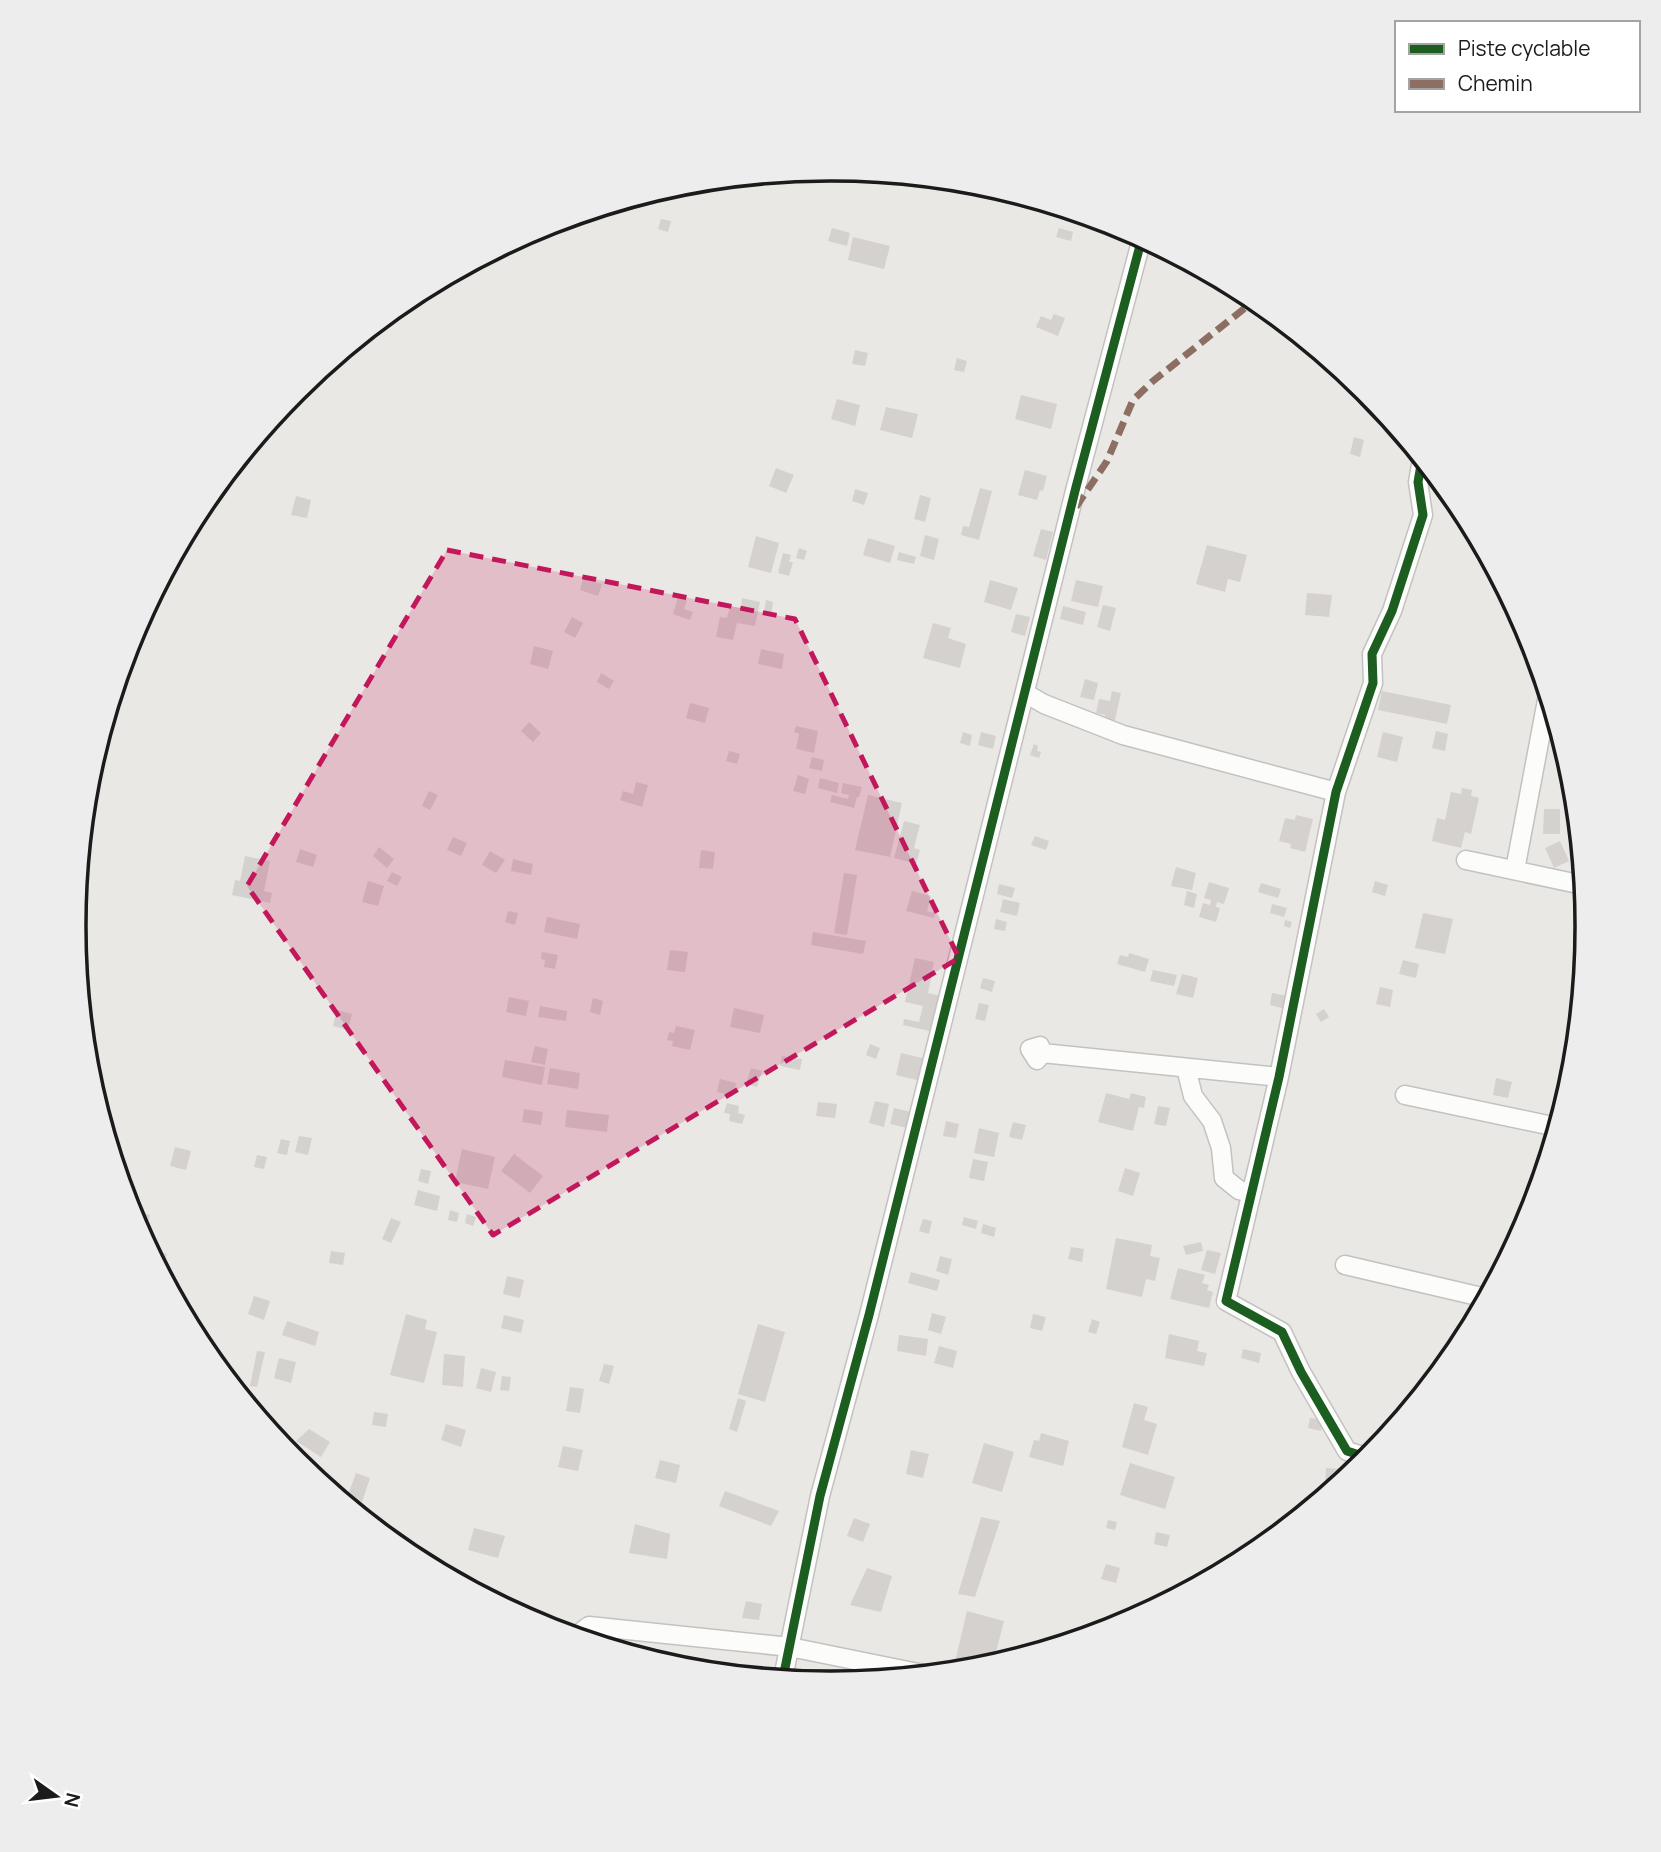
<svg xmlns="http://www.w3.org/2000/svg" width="1661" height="1852" viewBox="0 0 1661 1852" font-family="Manrope,sans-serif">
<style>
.building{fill:#d5d1ce}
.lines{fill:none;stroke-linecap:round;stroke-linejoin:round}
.minor-casing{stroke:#c2c2c0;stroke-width:21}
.minor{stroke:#fcfcfb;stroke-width:18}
.quiet{stroke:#8d6e63;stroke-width:7;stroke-dasharray:14 7;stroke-linecap:butt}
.cycleway-casing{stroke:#fff;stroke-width:13}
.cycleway{stroke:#1b5e20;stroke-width:9}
.marked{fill:#c2185b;fill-opacity:0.2;stroke:#c2185b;stroke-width:5;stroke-dasharray:14 9;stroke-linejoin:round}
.rim{fill:none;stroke:#1b1b1b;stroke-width:3.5}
</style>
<rect width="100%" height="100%" fill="#eae8e4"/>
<path class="building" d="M947 180 975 183 972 193 945 187Z
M661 219 671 221 668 232 658 229Z
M832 228 850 233 847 246 828 241Z
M1059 228 1073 232 1071 241 1056 237Z
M853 237 890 246 884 269 848 260Z
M1054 314 1065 318 1058 336 1036 327 1041 316 1051 320Z
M855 350 868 353 865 366 852 364Z
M957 358 967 361 964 372 954 370Z
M1359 385 1369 394V405L1360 406Z
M1021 395 1057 404 1051 429 1015 419Z
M837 399 860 405 855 426 831 419Z
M886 407 918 414 912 438 880 430Z
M1354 437 1364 440 1360 457 1350 454Z
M776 468 794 475 786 493 769 486Z
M1025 470 1047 476 1043 491 1040 490 1037 500 1018 495Z
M980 488 992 491 979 540 961 535 963 526 969 527Z
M855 489 868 493 864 505 852 501Z
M920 495 931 498 925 522 914 519Z
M296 496 311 500 307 518 291 515Z
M1041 529 1053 532 1046 560 1033 556Z
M925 535 939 539 934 560 920 556Z
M756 536 779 543 771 573 748 567Z
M868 538 895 546 890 563 863 555Z
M1207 545 1247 555 1240 582 1228 579 1225 592 1196 584Z
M799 548 807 551 804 560 796 558Z
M899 552 916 557 914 564 897 560Z
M783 553 791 555 789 562H793L789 576 778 573Z
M583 579 602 584 598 596 580 590Z
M990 580 1018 588 1011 610 984 602Z
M1076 580 1103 586 1098 607 1071 601Z
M1307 593 1332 595 1329 617 1305 615Z
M678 597 687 600 684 609 693 612 690 620 673 614Z
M742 598 760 602 755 626 737 623 733 640 716 637 720 617 727 618 730 606 741 608Z
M766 600 773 602 771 615 764 614Z
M1103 605 1116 608 1110 631 1097 627Z
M1063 606 1086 612 1083 625 1060 619Z
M1016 614 1030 617 1025 636 1011 632Z
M572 617 583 623 575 638 564 632Z
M933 623 951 628 948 638 966 644 960 668 923 658Z
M534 646 553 651 548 669 530 664Z
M761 649 784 654 782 669 758 664Z
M601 673 614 681 609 689 597 682Z
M1085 679 1098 683 1094 700 1080 697Z
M1112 691 1121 693 1114 724 1104 722 1105 715 1096 713 1099 699 1110 701Z
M1382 691 1451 705 1447 724 1378 710Z
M690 703 709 708 705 723 686 718Z
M529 722 541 733 533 742 521 731Z
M796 726 818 731 814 753 796 749 799 734 794 732Z
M1436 731 1448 734 1445 751 1432 748Z
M963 732 972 735 970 746 960 743Z
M981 732 996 736 993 749 978 745Z
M1383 732 1403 737 1397 762 1377 757Z
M1034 744 1038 746 1037 751 1041 752 1039 758 1030 755Z
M729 751 740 754 737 764 726 761Z
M812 757 824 760 822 771 809 768Z
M798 775 809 779 805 794 793 791Z
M820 778 839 783 837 793 818 788Z
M636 782 648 785 642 807 620 800 623 791 633 794Z
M843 783 862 787 859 797H857L854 808 830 802 832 795 848 799 849 795 841 793Z
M1462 788 1472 790 1471 796 1479 798 1471 834 1465 832 1461 848 1432 841 1437 818 1445 820 1451 792 1461 794Z
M429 791 438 795 430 810 422 806Z
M868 795 902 803 890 857 855 850Z
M1544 809H1560V834H1543Z
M1296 815 1313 819 1305 852 1290 848 1291 844 1279 841 1285 818 1295 820Z
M904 821 920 825 914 848 920 850 916 864 894 858Z
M1035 836 1049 841 1046 850 1031 845Z
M453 837 467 843 461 856 447 850Z
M1560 841 1569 861 1554 868 1545 848Z
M379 847 394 859 387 868 373 856Z
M300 849 317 855 313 867 296 862Z
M701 850 715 852 713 869 699 868Z
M490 851 505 860 496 873 482 865Z
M245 856 270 861 264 891 272 893 270 903 232 895 235 880 240 881Z
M513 859 533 864 531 875 511 871Z
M1176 867 1196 873 1192 890 1171 886Z
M392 872 402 877 397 886 387 881Z
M844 873 857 875 847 935 834 933Z
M368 881 384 886 378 906 362 902Z
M1375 881 1388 885 1385 896 1372 892Z
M1209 882 1229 888 1224 904 1217 902 1216 907 1220 908 1216 922 1199 917 1203 903 1210 905 1211 900 1204 898Z
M1261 883 1281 889 1278 898 1258 892Z
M999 884 1015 888 1012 898 997 894Z
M912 891 931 896 927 911 935 913 934 918 906 911Z
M1187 891 1197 894 1194 908 1184 905Z
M1003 899 1020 903 1017 916 1000 912Z
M1272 904 1287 908 1284 917 1270 913Z
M508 911 518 913 515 925 505 922Z
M1423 913 1453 919 1445 954 1415 948Z
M547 917 580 924 577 939 544 932Z
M996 919 1007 922 1005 931 994 929Z
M1285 920 1292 922 1290 928 1284 926Z
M813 932 866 941 863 954 811 945Z
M670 950 688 952 685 972 667 970Z
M542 952 558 955 555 969 544 967 545 960 541 959Z
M1129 953 1149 959 1145 972 1117 964 1120 955 1128 957Z
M915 958 934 962 928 993 941 996 934 1032 903 1025 904 1019 919 1022 923 1006 905 1002Z
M1403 960 1419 964 1416 978 1399 974Z
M1153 970 1177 975 1174 986 1150 981Z
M1182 974 1198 978 1193 998 1176 994Z
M983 978 995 981 992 992 980 988Z
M1380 987 1393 990 1390 1007 1376 1004Z
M1272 993 1288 996 1285 1009 1270 1005Z
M509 997 529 1001 526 1016 506 1012Z
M593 998 603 1001 600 1015 590 1012Z
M979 1003 989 1005 985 1021 975 1019Z
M540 1006 567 1011 566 1021 538 1017Z
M734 1008 764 1015 760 1033 730 1027Z
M1324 1009 1329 1017 1321 1022 1316 1014Z
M337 1010 352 1014 348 1030 333 1026Z
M676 1026 695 1030 690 1050 672 1046 673 1041 667 1040 669 1032 674 1033Z
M870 1044 880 1048 876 1059 866 1055Z
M535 1046 548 1049 545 1065 531 1062Z
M901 1053 926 1059 921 1081 896 1075Z
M782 1056 802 1059 800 1070 780 1066Z
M505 1060 545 1067 542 1085 502 1077Z
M550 1068 580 1073 578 1089 547 1084Z
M751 1068 762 1071 757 1087 746 1084Z
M1496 1078 1512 1082 1508 1098 1493 1095Z
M720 1079 736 1083 733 1096 717 1092Z
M1106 1093 1129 1099 1131 1093 1146 1097 1144 1108 1139 1107 1133 1131 1098 1122Z
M875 1101 889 1104 884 1127 869 1123Z
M818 1102 837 1104 835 1118 816 1116Z
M727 1103 739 1106 738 1113 745 1115 742 1124 729 1121 730 1114 724 1113Z
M1158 1106 1170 1108 1166 1126 1154 1124Z
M894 1108 911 1112 907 1128 890 1124Z
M524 1109 543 1112 541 1125 522 1122Z
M567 1110 609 1115 607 1132 565 1127Z
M946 1121 959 1124 956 1138 943 1136Z
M1013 1122 1026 1125 1022 1140 1009 1137Z
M979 1128 999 1133 994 1157 974 1153Z
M299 1136 312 1138 308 1155 295 1152Z
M281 1139 290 1141 287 1155 277 1153Z
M175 1147 191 1151 186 1170 170 1166Z
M462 1149 495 1157 488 1189 455 1182Z
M514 1154 543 1176 530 1193 501 1171Z
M257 1155 267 1157 264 1169 254 1167Z
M973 1159 988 1162 984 1181 969 1178Z
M1125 1168 1140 1173 1133 1196 1118 1191Z
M421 1169 431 1171 428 1184 418 1181Z
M418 1190 440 1196 437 1211 414 1205Z
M450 1210 459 1213 457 1222 448 1220Z
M135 1211 150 1215 144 1239 133 1219Z
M467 1214 476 1217 473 1226 465 1223Z
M964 1217 978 1221 976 1229 962 1225Z
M391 1218 401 1222 391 1243 382 1239Z
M923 1219 932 1221 929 1234 919 1231Z
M983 1224 996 1228 994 1237 981 1233Z
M1116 1238 1152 1245 1150 1256 1160 1258 1155 1281 1146 1279 1142 1297 1106 1289Z
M1201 1242 1203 1251 1186 1255 1183 1246Z
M1071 1247 1084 1249 1082 1262 1068 1259Z
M149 1249 167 1254 162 1274 158 1265Z
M1207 1250 1221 1253 1215 1274 1201 1270Z
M331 1251 345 1253 343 1265 329 1263Z
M940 1256 952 1259 948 1275 936 1271Z
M1178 1268 1205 1275 1202 1283 1209 1285 1207 1290 1213 1292 1209 1308 1170 1299Z
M911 1272 940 1280 937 1291 908 1283Z
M507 1276 524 1280 520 1298 503 1294Z
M254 1296 270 1301 264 1320 248 1314Z
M932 1313 946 1317 941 1334 928 1330Z
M406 1314 427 1320 425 1329 437 1332 424 1383 390 1375Z
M1033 1314 1046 1317 1042 1331 1030 1328Z
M504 1315 524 1320 521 1333 501 1328Z
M1092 1319 1100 1322 1096 1334 1088 1332Z
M287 1321 319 1332 315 1346 282 1335Z
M758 1324 785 1332 765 1402 738 1394Z
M1169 1334 1199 1341 1197 1351 1207 1353 1204 1366 1165 1358Z
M899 1335 928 1339 926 1356 897 1351Z
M939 1346 957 1351 953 1368 934 1363Z
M1243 1349 1261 1353 1259 1363 1241 1358Z
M257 1351 265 1352 257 1387 250 1386Z
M444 1354 465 1356 463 1387 442 1385Z
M279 1358 296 1362 291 1383 274 1378Z
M604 1364 614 1366 609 1384 599 1381Z
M481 1368 496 1372 491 1392 476 1388Z
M502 1376 511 1377 509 1391 500 1390Z
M570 1387 584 1389 580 1413 566 1411Z
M248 1394 256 1396 253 1409 246 1402Z
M738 1398 746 1401 737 1432 729 1429Z
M1134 1403 1148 1407 1144 1420 1157 1424 1148 1455 1122 1447Z
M374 1412 388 1414 386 1427 372 1425Z
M1310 1418 1323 1420 1321 1431 1308 1428Z
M446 1424 466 1430 461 1447 441 1440Z
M309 1429 330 1442 321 1457 296 1441Z
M1041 1433 1069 1441 1063 1466 1029 1457 1034 1440 1039 1441Z
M984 1443 1014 1452 1002 1492 972 1483Z
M563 1446 583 1450 578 1471 558 1467Z
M911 1450 929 1454 923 1478 906 1474Z
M660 1460 680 1465 676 1483 655 1478Z
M1130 1463 1175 1477 1165 1509 1120 1495Z
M1326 1468 1339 1469 1338 1484 1334 1487H1325Z
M356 1473 370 1478 362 1502 349 1492Z
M725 1491 779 1511 771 1526 719 1506Z
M981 1517 1000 1521 975 1597 958 1594Z
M854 1518 870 1524 863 1542 847 1536Z
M1108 1520 1117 1522 1115 1530 1106 1528Z
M635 1524 670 1534 667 1559 629 1553Z
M474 1528 505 1536 498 1558 468 1550Z
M1156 1532 1170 1535 1167 1547 1154 1544Z
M1106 1564 1120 1568 1116 1583 1101 1579Z
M867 1568 892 1576 881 1612 850 1605Z
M746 1601 762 1604 759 1620 742 1618Z
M967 1611 1004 1621 993 1664 969 1669 954 1666Z
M644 1647 675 1655 673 1665 643 1656Z
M844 1671 856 1677V1680L841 1682Z"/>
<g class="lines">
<g class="minor-casing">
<path id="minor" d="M1025 693 1044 704 1123 735 1336 792
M1466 860 1583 885
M1515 870 1548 695
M1042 1053 1037 1060 1030 1049 1040 1046 1042 1053 1279 1077
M1186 1068 1193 1096 1212 1121 1221 1148 1224 1178 1239 1190 1251 1193
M1405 1095 1557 1127
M1345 1265 1486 1298
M1369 1458 1347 1451 1301 1372 1282 1332 1226 1301 1279 1077 1336 792 1373 683 1372 654 1392 611 1423 515 1418 482 1422 459
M576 1636 589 1626 790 1647 923 1674
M783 1678 820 1496 869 1315 1076 487 1142 238"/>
</g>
<use href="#minor" class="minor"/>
<path class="quiet" d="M1076 507 1107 461 1133 400 1153 381 1255 300"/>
<g class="cycleway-casing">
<path id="cycleway" d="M1369 1458 1347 1451 1301 1372 1282 1332 1226 1301 1279 1077 1336 792 1373 683 1372 654 1392 611 1423 515 1418 482 1422 459
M783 1678 820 1496 869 1315 1076 487 1142 238"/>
</g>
<use href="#cycleway" class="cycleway"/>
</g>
<path class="marked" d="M447 550 795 619 959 958 493 1235 247 886Z"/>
<path d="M0 0H1661V1852H0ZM830 181H831A744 744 0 0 1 1575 925V927A744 744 0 0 1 831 1671H830A744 744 0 0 1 86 927V925A744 744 0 0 1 830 181Z" fill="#ededed" fill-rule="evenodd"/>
<path class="rim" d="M830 181H831A744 744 0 0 1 1575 925V927A744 744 0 0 1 831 1671H830A744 744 0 0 1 86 927V925A744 744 0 0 1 830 181Z"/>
<rect x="1395" y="21" width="245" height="91" fill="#ffffff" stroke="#a4a4a4" stroke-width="2"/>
<rect x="1409" y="44" width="35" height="10" fill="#1b5e20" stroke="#a4a4a4" stroke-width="2"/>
<text x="1458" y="56" font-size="21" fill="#1b1b1b">Piste cyclable</text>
<rect x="1409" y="79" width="35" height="10" fill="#8d6e63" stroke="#a4a4a4" stroke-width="2"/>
<text x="1458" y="91" font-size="21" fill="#1b1b1b">Chemin</text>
<g transform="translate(56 1796) rotate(104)" stroke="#ffffff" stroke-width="5" paint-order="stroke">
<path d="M0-5L12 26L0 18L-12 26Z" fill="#1b1b1b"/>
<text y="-10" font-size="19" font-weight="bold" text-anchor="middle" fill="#1b1b1b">N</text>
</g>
</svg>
